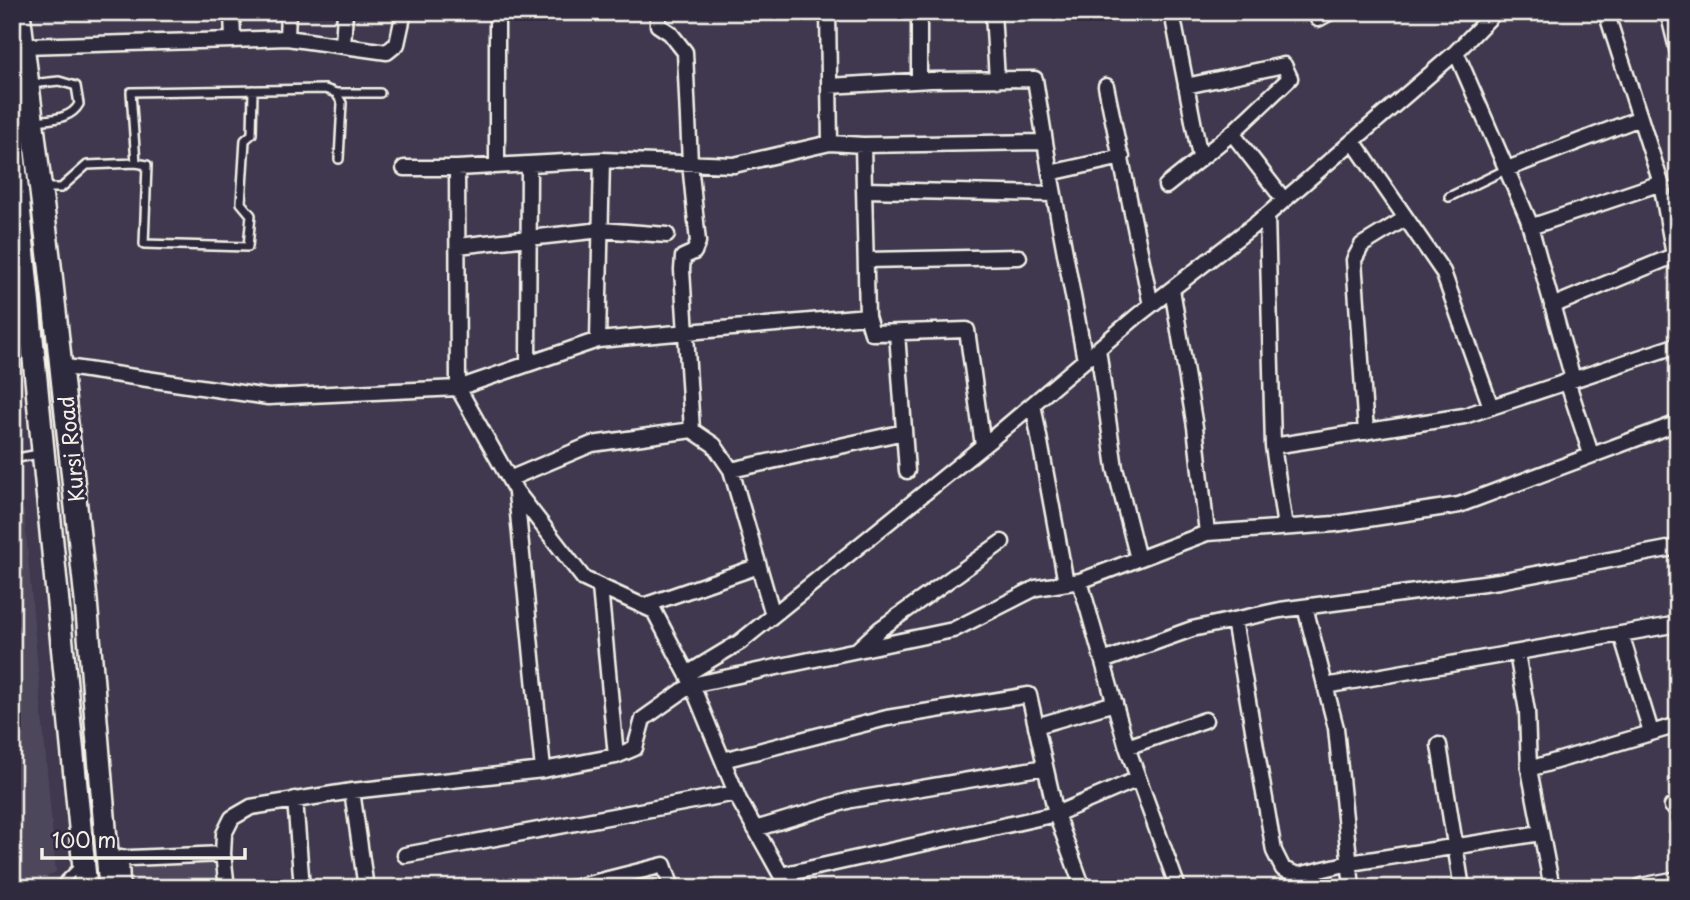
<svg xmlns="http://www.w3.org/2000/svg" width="1690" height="900" viewBox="0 0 1690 900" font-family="'Playpen Sans',sans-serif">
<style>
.built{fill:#4d465c}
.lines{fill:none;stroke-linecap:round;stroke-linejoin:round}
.service-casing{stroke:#f4f1e8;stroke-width:12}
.minor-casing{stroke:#f4f1e8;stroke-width:19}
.secondary-casing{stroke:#f4f1e8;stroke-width:26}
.service{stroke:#2f2a3d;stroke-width:7}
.minor{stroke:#2f2a3d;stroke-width:14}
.secondary{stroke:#2f2a3d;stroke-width:21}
.labels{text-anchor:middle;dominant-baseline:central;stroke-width:6;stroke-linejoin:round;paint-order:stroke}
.street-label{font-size:21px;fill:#f4f1e8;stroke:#2f2a3d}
</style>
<rect width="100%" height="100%" fill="#3f384e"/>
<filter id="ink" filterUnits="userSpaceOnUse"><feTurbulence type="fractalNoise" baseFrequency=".0143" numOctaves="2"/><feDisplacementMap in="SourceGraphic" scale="14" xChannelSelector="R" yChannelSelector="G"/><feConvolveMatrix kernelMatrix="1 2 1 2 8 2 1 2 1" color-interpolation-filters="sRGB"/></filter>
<g filter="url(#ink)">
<path class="built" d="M12 507 24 510 56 872 23 888H12Z
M218 859 222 888H127L125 864Z"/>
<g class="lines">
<g class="service-casing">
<path id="service" d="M12 86 59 81 76 86 79 104C71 119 52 119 36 121
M336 93H380
M136 163 147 165 144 244 248 247 251 215 241 203 245 140 252 134 253 90
M45 188H61L87 165 136 163 131 92 325 89 336 93 342 103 339 159
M1449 197 1507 169
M12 459 39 454
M57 888 79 866"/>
</g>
<g class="minor-casing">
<path id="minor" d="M497 12V166
M658 12V25L670 33 685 52 690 163 698 242 694 252 683 257 682 270 692 430
M919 12V81
M993 12 997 80
M1179 12 1173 18 1200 157
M1606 12 1661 183 1674 255
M1668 12 1678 53
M1318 19 1331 12
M287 38 387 52 397 44 404 12
M233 40 287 38 288 12
M23 46 233 40 232 12
M343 46 345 12
M1456 52 1528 219 1573 379
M829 86 931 80 1035 79 1050 173 1122 157
M1106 86 1151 305
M1186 86 1284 65 1290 78 1232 133
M1353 141 1443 272 1491 407
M830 143 734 165 602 160 457 168 458 388 516 491 584 579 654 611 687 674 740 642 995 436 1137 316 1267 215 1456 52 1495 12
M863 145 1045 142
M404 168H457
M1507 169 1640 118
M1050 173 1085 360
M1166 186 1232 133 1284 200
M864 190 1054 194
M1267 215 1273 446 1285 527
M1530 227 1661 183
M458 246 601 230 667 235
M866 260 1019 257
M1172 289 1195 427 1207 533 1080 581 1127 747 1178 888
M1552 306 1678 254
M867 316 872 333 967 330 983 446
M897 333 907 471
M598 340 602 160
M1098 349 1115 468 1138 559
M528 364 529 164
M60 366 268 397 458 388 598 340 867 316 863 145 830 143 828 12
M1567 381 1591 454
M1033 404 1066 583
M1366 432 1354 260 1362 245 1406 218
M1273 446 1464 416 1678 345
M731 470 904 432
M509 479 592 444 692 430 714 445 731 470 773 615
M1207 533 1335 524 1459 505 1678 423
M600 587 616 756
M643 606 759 566
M1305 607 1336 728 1352 888
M1234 620 1274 851 1283 869 1298 875 1350 863 1541 833
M1621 634 1651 732
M857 650 880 629 1002 542
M1517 653 1527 711 1529 769 1552 888
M1103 661 1192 629 1280 610 1499 581 1678 547
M689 678 739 800 781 875 1056 814 1083 888
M1325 686 1678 624
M1036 726 1115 703
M1439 745 1462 888
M1127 747 1205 720
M723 760 887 718 1029 695 1056 814 1138 779
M1529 769 1678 725
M543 770 616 756 635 748 643 719 691 685 953 630 1036 588 1080 581
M352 791 366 888
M295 799 302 888
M1672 806 1678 805
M755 829 851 800 1045 767
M405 855 736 793
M121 858 122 888
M107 859 223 854
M1641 886 1678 879
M227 888 223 854 224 834 232 818 251 807 352 791 543 770 516 493
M572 888 664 865 672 888"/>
</g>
<g class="secondary-casing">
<path id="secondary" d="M19 12 50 265 86 600 110 888
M12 135 86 888"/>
</g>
<use href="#service" class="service"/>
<use href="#minor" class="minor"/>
<use href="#secondary" class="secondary"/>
</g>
</g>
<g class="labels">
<g class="street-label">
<text transform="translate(70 449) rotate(-96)">Kursi Road</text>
</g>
</g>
<rect width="1690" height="900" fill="none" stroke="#2f2a3d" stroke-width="42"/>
<rect x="21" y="21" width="1648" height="858" fill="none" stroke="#f4f1e8" stroke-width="2.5" filter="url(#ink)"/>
<path d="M42 848v10h203v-10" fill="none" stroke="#f4f1e8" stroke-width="3.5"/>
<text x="52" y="848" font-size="21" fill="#f4f1e8" stroke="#2f2a3d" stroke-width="5" paint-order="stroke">100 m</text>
</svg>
